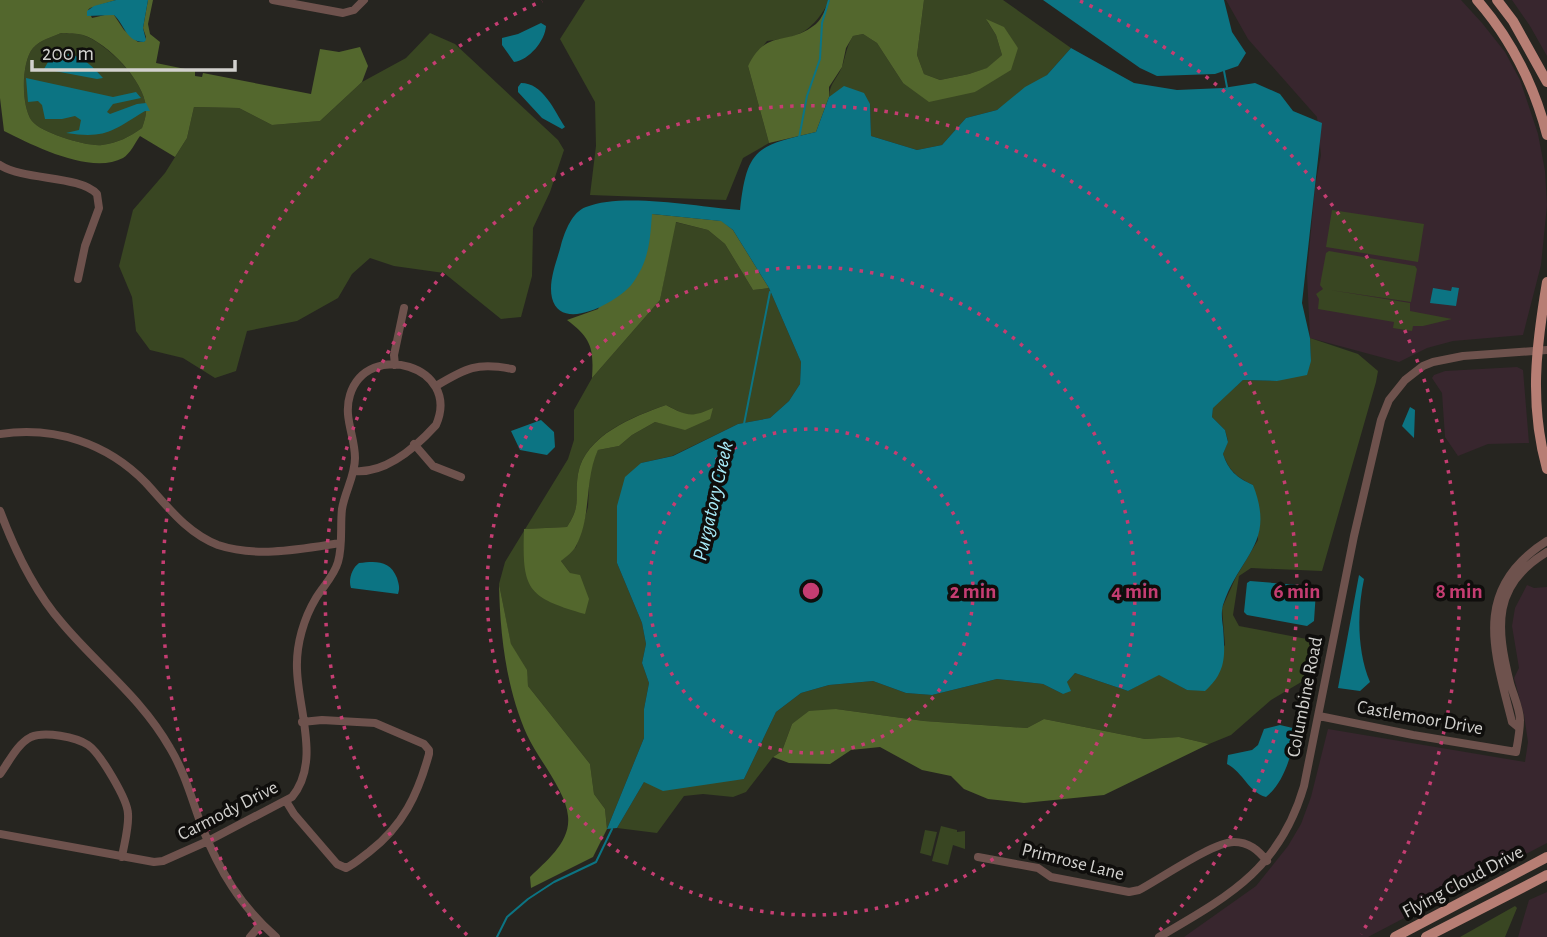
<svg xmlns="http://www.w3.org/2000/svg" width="1547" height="937" viewBox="0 0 1547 937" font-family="'Alegreya Sans',sans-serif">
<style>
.commercial{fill:#38262e}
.green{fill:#394622;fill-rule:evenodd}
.forest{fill:#53672d;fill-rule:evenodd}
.water{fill:#0c7483}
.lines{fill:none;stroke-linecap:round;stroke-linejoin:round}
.stream{stroke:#0c7483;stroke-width:2}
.minor{stroke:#6e524d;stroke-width:8}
.major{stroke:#b77e74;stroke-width:10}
.ring{fill:none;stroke:#c53d72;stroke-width:3.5;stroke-dasharray:3.5 7}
.labels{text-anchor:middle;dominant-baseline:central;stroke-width:7;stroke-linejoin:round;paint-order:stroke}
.street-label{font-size:19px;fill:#d2d1ce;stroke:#0f0e0c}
.water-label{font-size:21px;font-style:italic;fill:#a8ebf9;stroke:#0f0e0c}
.centre{fill:#c53d72;stroke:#0f0e0c;stroke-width:3.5}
.ring-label{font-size:21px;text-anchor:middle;font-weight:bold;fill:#c53d72;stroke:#0f0e0c;stroke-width:7;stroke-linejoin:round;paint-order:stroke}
</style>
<rect width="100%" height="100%" fill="#262520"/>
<path class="commercial" d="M1226 0H1461L1482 23 1505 52 1520 80 1538 134 1545 171 1547 205 1541 265 1523 335 1453 341 1427 348 1399 362 1310 338 1307 274 1315 187 1321 155 1317 117 1248 39Z
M1512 0H1547V56L1530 26Z
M1517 367 1523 370 1529 443 1488 444 1458 456 1445 437 1442 393 1432 378 1434 375 1445 371Z
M1527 585 1534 588 1547 587V843L1368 937H1184L1256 886 1288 846 1301 824 1311 797 1328 729 1525 762 1528 742 1524 715 1514 678 1519 668 1512 626 1515 608Z
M1547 892V937H1518L1529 900Z"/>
<path class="green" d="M585 0H830C813 30 801 38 767 41L748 66 769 143 743 158 726 200 590 195 596 146 595 102 560 39Z
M924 0H1003L1071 48 1047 75 997 110 966 118 942 145 917 150 871 136 870 104 829 97C829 83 839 77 843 64 846 53 847 46 853 36L863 34 877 43 903 83 975 92 1018 48 987 21 996 35 1002 55 988 68 969 74 940 80 924 74 917 55Z
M61 33C68 34 77 33 83 35 108 44 144 81 146 107 147 114 144 122 142 128 129 137 118 143 102 145 88 147 41 133 32 121 21 107 21 62 33 48 40 40 52 37 61 33Z
M430 33 455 44 558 140 564 150 550 192 533 228 532 276 521 317 501 319 444 273 394 266 370 258 352 274 338 298 297 321 247 331 236 371 215 378 183 358 150 350 136 331 132 297 119 266 133 210 165 173 187 138 194 107 239 108 272 125 320 121 362 82 406 58Z
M1332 210 1424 224 1418 262 1326 247Z
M675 222 708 230 725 244 753 290 769 288 801 362 800 384 789 401 770 418 738 424 672 456 641 463 617 563 642 623 646 644 642 663 649 683 644 709V738L607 829 605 809 594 794 590 764 528 686 526 670 511 645 499 584 505 562 568 459 574 440V410L592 378 660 300ZM666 405 684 414 694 416 668 425 655 422 632 435 619 446 598 450 590 466 588 507 576 547 561 561 570 573 524 529 567 527C582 504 574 499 578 474 585 435 632 417 666 405Z
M1329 251 1415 266 1417 269 1411 302 1330 290 1410 303V311L1452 319 1423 326H1413L1412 331 1393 328 1394 322 1318 309 1319 299 1316 294 1323 289 1320 285 1326 253Z
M1310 338 1358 354 1378 371 1376 382 1322 571 1251 568 1239 576 1233 615 1239 626 1312 640 1303 681 1271 700 1231 735 1209 744 1179 737 1145 739 1044 719 1027 728 924 721 836 709 792 724 782 751 773 757 746 792 733 797 703 794 684 796 657 833 617 828 644 782 744 779 776 712 801 693 829 685 873 681 906 693 932 695 997 679 1043 684 1063 694 1067 682 1075 673 1128 691 1159 674 1187 690 1225 645 1222 608 1236 577 1258 540 1253 485C1236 477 1229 470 1223 454L1228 441 1225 430 1212 417 1213 407 1243 380 1277 381 1311 361Z
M941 826 957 830V832L965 831V849L953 845 948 865 932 861Z
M925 830 937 832 931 856 920 853Z
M1515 906 1517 908 1505 937H1460Z"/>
<path class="forest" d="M0 0H116L90 8 88 10 92 18 109 14 114 15 124 30 138 42H144L146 37 143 28 148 0H153L148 24 150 34 160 42 156 63 195 71V76L202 77 203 73 311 94 320 49 339 52 360 47 368 66 362 82 320 121 272 125 239 108 194 107 187 138 175 157 140 136C135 143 130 154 123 158 91 175 34 146 4 131L0 98ZM61 33C68 34 77 33 83 35 108 43 144 81 146 107 147 114 144 122 142 128 129 137 118 143 102 145 88 147 41 133 32 121 21 107 21 62 33 48 40 40 52 37 61 33Z
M830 0H924L917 55 924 74 940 80 969 74 987 68 1002 55 996 35 986 19 1004 27 1018 48 1011 70 975 92 929 102 903 83 877 43 863 34 853 36 846 48 842 67 829 87V97L816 132 769 143 748 66C767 27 786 48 816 24 822 19 826 7 830 0Z
M652 214 722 221 733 230 769 288 753 290 725 244 708 230 676 222 660 300 592 378C594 348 591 338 567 320L598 309Z
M666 405C687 416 691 418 713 408L710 419 685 430 655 422 632 435 619 446 598 450C584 480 592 516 576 546 573 552 566 557 561 561L570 573 580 575 589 599 585 614C527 597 522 590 524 529L567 527C582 504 574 499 578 474 585 435 633 417 666 405Z
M499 584 511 644 527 670 528 686 590 764 594 794 605 809 607 829 593 857 531 888 530 877C546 861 571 842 568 816 566 791 538 759 527 735 506 688 500 634 499 584Z
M836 709 924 721 1027 728 1044 719 1145 739 1179 737 1209 744 1104 795 1024 803 988 799 964 789 951 776 922 770 880 747 851 750 830 764 789 763 773 757 782 751 792 724 809 711Z"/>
<path class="water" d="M116 0H148L143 28 146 40 144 42C126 42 125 25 114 15L87 16V11L94 6Z
M1043 0H1224L1232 32 1246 53 1238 66 1215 74 1157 76 1140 68Z
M541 23 546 26C545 41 529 60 514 62L502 45V38L518 34Z
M1071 48 1134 83 1177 90 1223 88 1255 83 1280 94 1293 111 1322 123 1302 303 1310 338 1311 361 1307 375 1277 381 1243 380 1213 408 1212 417 1225 430 1228 442 1223 454C1229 471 1236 477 1253 485 1276 544 1240 554 1223 605 1221 612 1222 620 1223 627 1225 655 1227 671 1205 691L1187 690 1159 675 1128 691 1075 673 1067 682 1071 691 1063 694 1043 684 997 679 932 695 906 693 873 681 829 685 801 693 776 712 744 779 663 791 644 782 617 828 607 829 644 738V709L649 683 642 663 646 644 642 623 617 563V506L625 477 641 463 673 456 738 424 770 418 789 401 800 384 801 362 769 288 733 230 721 221 652 214C650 241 649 261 632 284 619 301 561 334 552 298 548 281 557 261 561 245 565 231 572 212 586 207 623 192 699 207 740 210 747 146 758 146 816 132L829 97 844 86 864 93 870 104 871 136 917 150 942 145 966 118 997 110 1025 87 1047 75Z
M64 54C82 55 91 65 103 78L97 79 44 69 48 62Z
M26 78 113 97 136 92 141 98 113 104 107 112 110 114 137 104 146 103 150 111H145C112 131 106 139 66 133L79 130 81 120 75 116 62 119H45L42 105 38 101 28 102Z
M521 83C543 83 554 110 565 127L562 129 542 118 518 92V87Z
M1452 287 1459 288 1456 306 1430 303 1433 288 1451 291Z
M1410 407 1415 410 1414 438 1402 426Z
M541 420 554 432 555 447 547 455 520 450 511 431Z
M359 563C376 561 390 560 397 578 399 585 400 588 398 594L351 588C348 580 352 568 359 563Z
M1359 575 1364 579C1357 611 1357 651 1370 682L1360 691 1338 688Z
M1250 581 1311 586 1316 591 1314 621 1307 626 1247 615 1244 612 1247 583Z
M1280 725 1297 729C1292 752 1285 782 1266 797 1248 792 1244 773 1227 764L1228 755 1252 750 1258 745 1264 729Z"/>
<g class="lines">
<path class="stream" d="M1224 71 1227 87
M799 138 807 96 820 59 822 23 829 0
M744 424 770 292
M497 937 507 917 528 899 554 882 596 862 612 829"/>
<path class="minor" d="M273 0 343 13 354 10 364 0
M0 165C25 181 79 175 97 194L99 208 85 246 78 279
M395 365 394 355 404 308
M436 386C466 368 477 362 512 369
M0 434C55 426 107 443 146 483 168 507 187 533 218 545 257 558 301 549 340 543
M414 444 433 466 461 477
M0 511C15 551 34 591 62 623 98 666 141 697 170 748 185 773 192 800 202 827 219 870 241 907 276 937
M1319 716 1413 735 1516 752C1518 741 1520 730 1520 720 1520 709 1513 694 1510 683 1496 627 1492 585 1547 552
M1518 727 1512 722C1494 650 1471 589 1547 541
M0 774C9 762 17 744 31 737 45 731 76 737 88 745 100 753 128 800 128 814 129 828 124 844 122 857
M286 801 294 814 337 864 346 868C355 864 362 857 369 852 403 826 418 794 429 754V750L424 744 375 723 322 720 302 722
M0 834 154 862 163 861 208 841 292 797C321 762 298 710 297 669 296 644 304 618 316 598 324 585 334 576 338 562 343 545 340 526 342 509 345 491 355 476 355 458 355 436 343 417 350 395 367 339 462 366 436 425 416 447 385 474 354 471
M978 857 1038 868 1051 877 1129 892 1139 890C1160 879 1213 842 1234 842 1249 842 1258 850 1267 861
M250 937 261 924
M1159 937C1229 896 1280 869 1304 786L1354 536 1381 420 1389 400 1405 380 1423 366 1433 362 1463 356 1547 350"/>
<path class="major" d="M1477 0C1511 39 1534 85 1547 135
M1497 0 1513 21 1547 82
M1547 282C1536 347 1529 404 1547 469
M1395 937 1547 857
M1426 937 1547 875"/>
</g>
<g class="ring">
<circle cx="811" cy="591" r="162"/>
<circle cx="811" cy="591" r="324"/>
<path d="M467 935A486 486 0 1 1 1155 935"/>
<path d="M261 934A648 648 0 0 1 542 1M1080 1A648 648 0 0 1 1361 934"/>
</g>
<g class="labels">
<g class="street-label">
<text transform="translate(1305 697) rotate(-79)">Columbine Road</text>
<text transform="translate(1420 718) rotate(10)">Castlemoor Drive</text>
<text transform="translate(228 811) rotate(-27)">Carmody Drive</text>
<text transform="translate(1073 862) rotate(14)">Primrose Lane</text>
<text transform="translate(1463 882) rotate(-28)">Flying Cloud Drive</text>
</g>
<g class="water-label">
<text transform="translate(713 501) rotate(-77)">Purgatory Creek</text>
</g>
</g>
<circle cx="811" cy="591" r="10" class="centre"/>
<g class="ring-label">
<text x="973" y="598">2 min</text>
<text x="1135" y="598">4 min</text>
<text x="1297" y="598">6 min</text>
<text x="1459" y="598">8 min</text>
</g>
<path d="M32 60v10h203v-10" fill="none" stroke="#d2d1ce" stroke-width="3.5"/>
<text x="42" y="60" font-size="21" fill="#d2d1ce" stroke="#0f0e0c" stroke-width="5" paint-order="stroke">200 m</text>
</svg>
